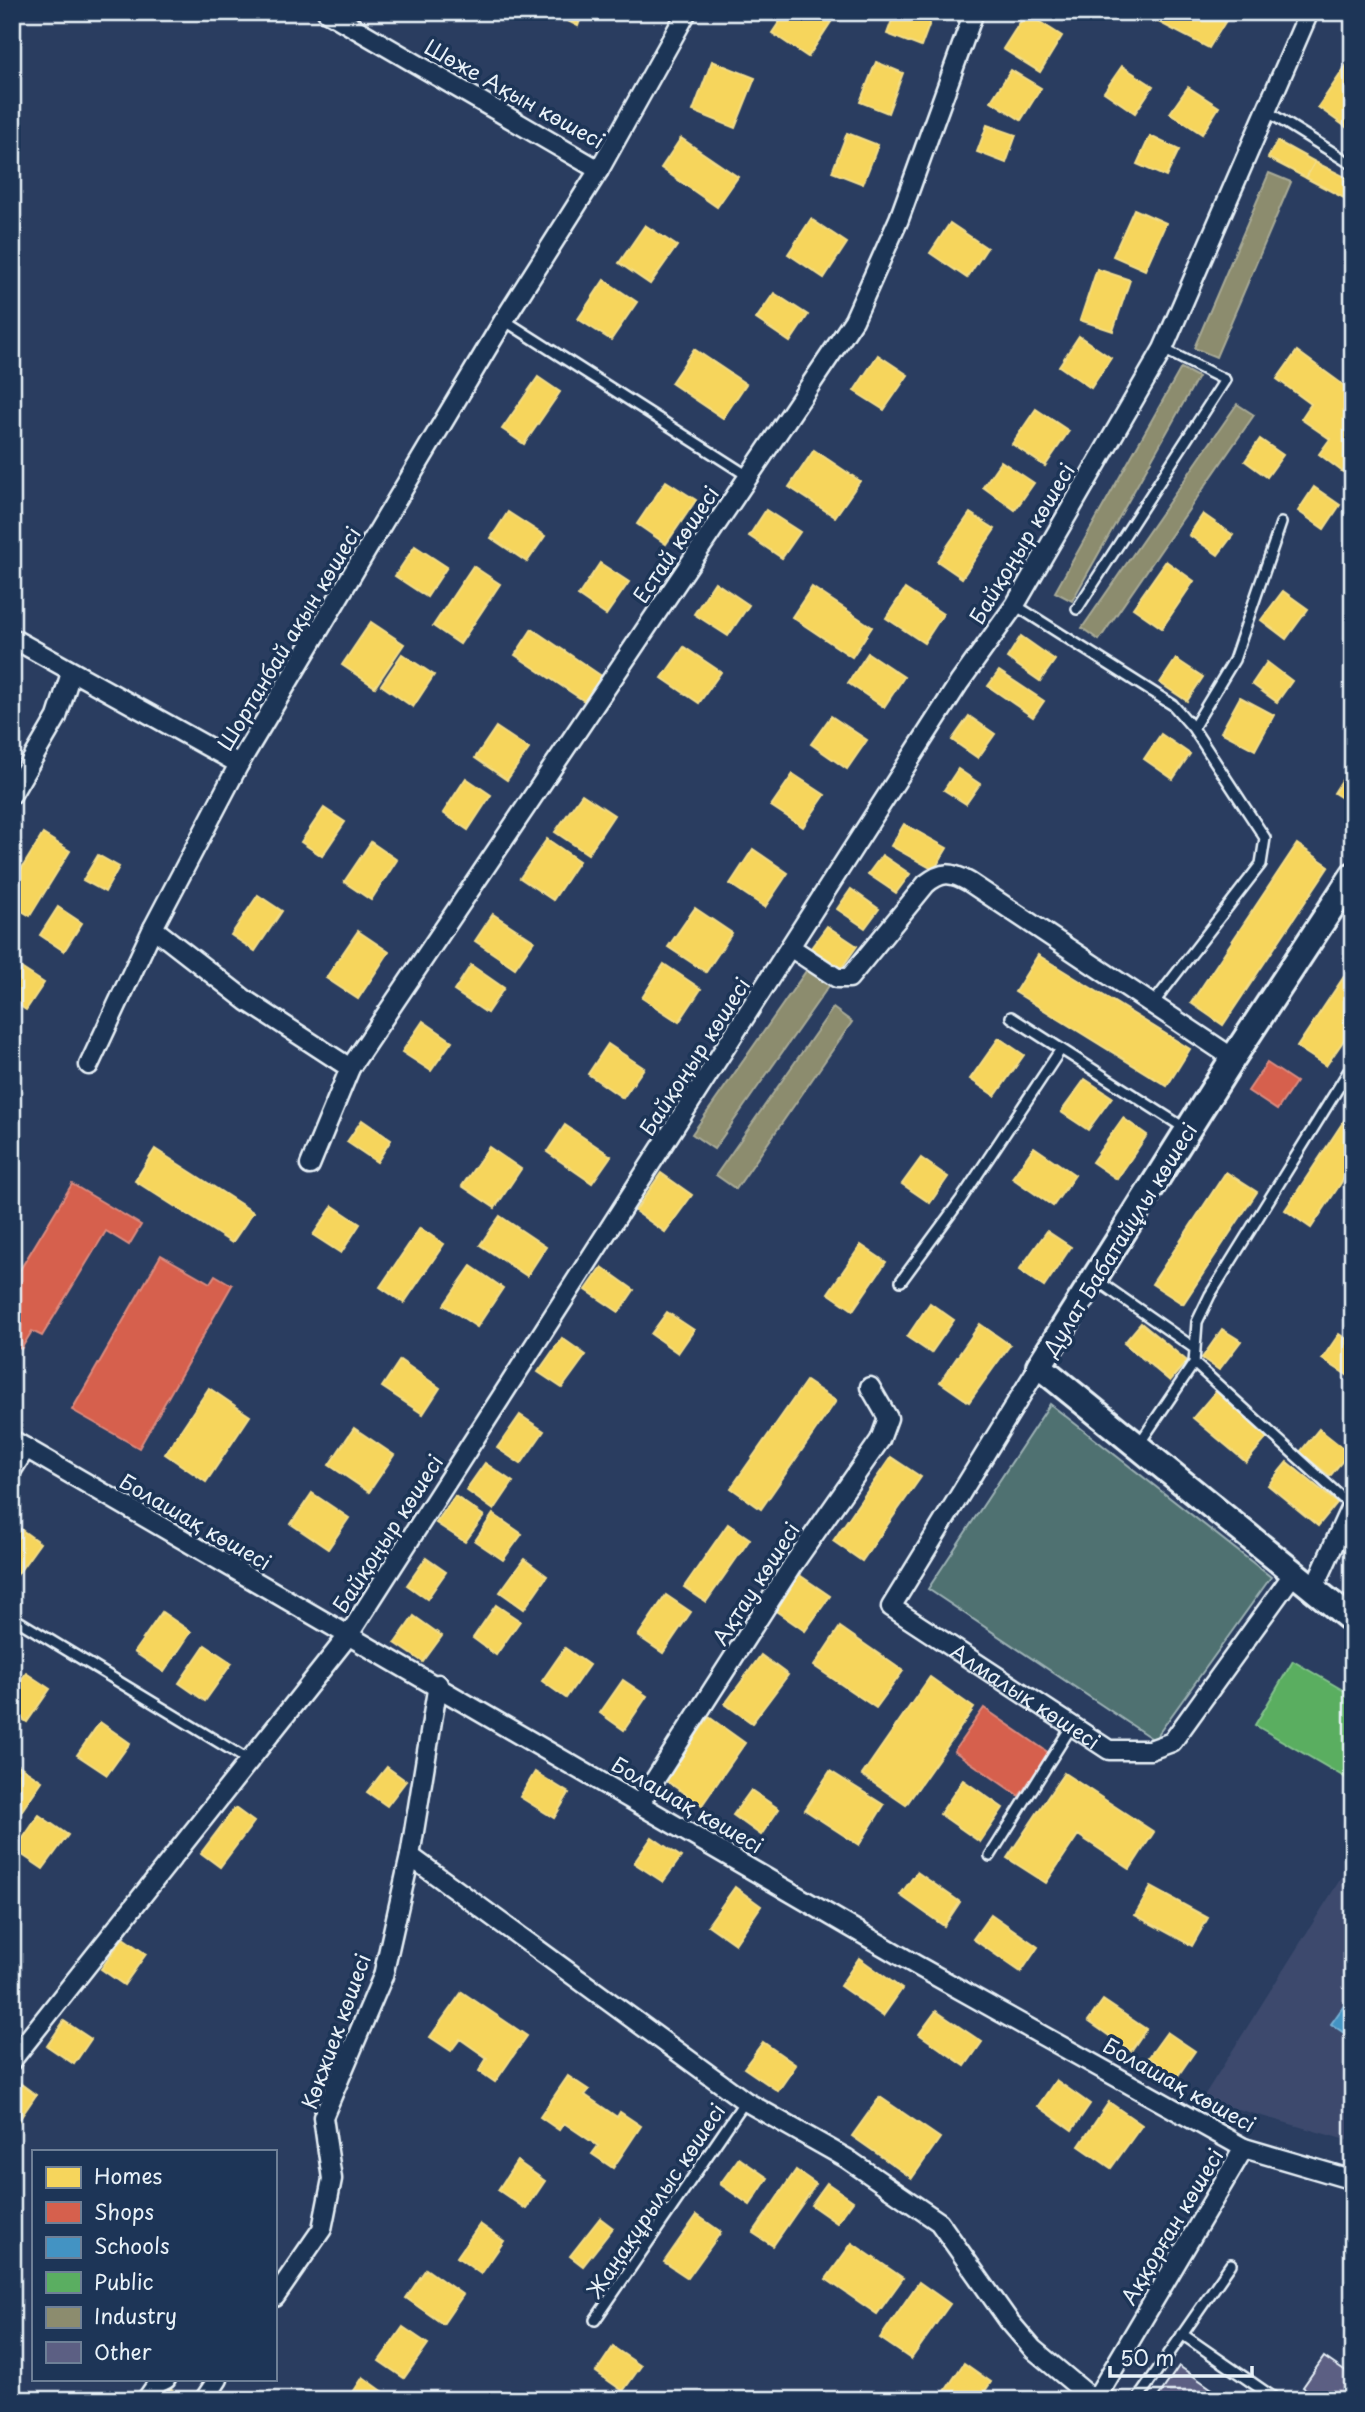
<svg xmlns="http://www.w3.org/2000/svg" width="1365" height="2412" viewBox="0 0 1365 2412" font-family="'Playpen Sans',sans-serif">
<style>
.built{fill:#3c4a6d}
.green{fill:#507171;stroke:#9cb1b4;stroke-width:2}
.homes{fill:#f6d55c;stroke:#f2dd8b;stroke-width:2}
.shops{fill:#d6604d;stroke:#db8c80;stroke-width:2}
.schools{fill:#4393c3;stroke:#74afd3;stroke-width:2}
.public{fill:#5aae61;stroke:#85c28e;stroke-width:2}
.industry{fill:#8c8c6e;stroke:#a8aa97;stroke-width:2}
.building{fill:#5c5f83;stroke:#e8f1f8;stroke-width:2}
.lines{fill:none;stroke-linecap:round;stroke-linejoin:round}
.lane-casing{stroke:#e8f1f8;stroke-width:14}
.street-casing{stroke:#e8f1f8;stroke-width:23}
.secondary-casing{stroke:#e8f1f8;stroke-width:30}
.lane{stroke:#1d3557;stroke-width:9}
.street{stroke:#1d3557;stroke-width:18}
.secondary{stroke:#1d3557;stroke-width:24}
.labels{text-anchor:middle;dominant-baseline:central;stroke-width:7;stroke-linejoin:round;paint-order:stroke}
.street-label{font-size:21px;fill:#e8f1f8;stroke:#1d3557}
</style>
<rect width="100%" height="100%" fill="#2a3d60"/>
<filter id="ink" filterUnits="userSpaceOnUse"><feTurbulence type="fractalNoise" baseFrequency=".0143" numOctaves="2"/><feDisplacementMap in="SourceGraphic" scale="14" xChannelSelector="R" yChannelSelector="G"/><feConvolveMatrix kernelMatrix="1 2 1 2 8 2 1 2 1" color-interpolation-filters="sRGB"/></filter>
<g filter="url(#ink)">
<path class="built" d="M1353 1859V2142L1202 2099Z"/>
<path class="green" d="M1050 1404 1271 1577 1154 1740 928 1589Z"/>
<path class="homes" d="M550 12H583L578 26Z
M786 12H816L831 22 808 57 772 33Z
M895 12H934L921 47 887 34Z
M1139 12H1211L1227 19 1209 48Z
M1026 13 1062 36 1040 72 1003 49Z
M712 61 755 78 735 128 693 111Z
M876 62 903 73 888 113 860 102Z
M1348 63 1353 66V132L1318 107Z
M1122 66 1153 86 1135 113 1104 92Z
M1011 70 1041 88 1021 120 991 101Z
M1188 87 1219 107 1202 134 1170 113Z
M987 125 1016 135 1006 163 977 152Z
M847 133 878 145 863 184 832 172Z
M1150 136 1179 150 1166 177 1137 164Z
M681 138 738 177 717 207 661 168Z
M1277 141 1315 162 1306 178 1268 158Z
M1315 162 1353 181 1346 199 1306 178Z
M1134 209 1166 223 1145 270 1113 256Z
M811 219 847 243 824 278 788 254Z
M950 223 987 248 967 278 930 253Z
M645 225 677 246 650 284 619 263Z
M1097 269 1130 280 1113 331 1080 320Z
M604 280 637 302 611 340 578 319Z
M774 293 808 315 790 342 756 319Z
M1079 336 1111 358 1091 388 1059 366Z
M694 349 746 384 723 418 671 383Z
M1297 351 1353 392V459L1343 472 1319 454 1330 439 1301 419 1311 404 1277 379Z
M878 355 908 375 884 410 854 391Z
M538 377 560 392 524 444 502 429Z
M1036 409 1069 431 1045 466 1012 444Z
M1260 439 1283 455 1267 477 1245 461Z
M814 450 860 481 835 517 789 487Z
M1001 461 1034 483 1015 510 983 487Z
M666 481 696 500 666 544 637 524Z
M1314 487 1340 505 1324 529 1298 511Z
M766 510 800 532 782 558 749 536Z
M508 512 545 536 527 562 491 538Z
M970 513 995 529 962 578 937 561Z
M1203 514 1233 535 1218 555 1189 535Z
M415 546 447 567 427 597 395 576Z
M1166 561 1194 581 1162 628 1133 608Z
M600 563 629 582 606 615 578 596Z
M473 566 500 584 460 644 433 626Z
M715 582 749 605 728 636 694 614Z
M812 587 872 627 852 657 792 617Z
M905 589 943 614 924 643 886 618Z
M1283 591 1308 609 1286 639 1261 620Z
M371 622 404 644 375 687 342 665Z
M532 629 603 677 586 702 515 655Z
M1021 636 1055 660 1040 681 1007 658Z
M684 647 721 672 699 703 662 678Z
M868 653 904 677 884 707 848 683Z
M402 654 434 675 413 707 381 685Z
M1176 659 1203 677 1187 701 1160 683Z
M1267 662 1292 681 1277 702 1252 684Z
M999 671 1044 701 1033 717 988 686Z
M1240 697 1274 715 1255 750 1221 732Z
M831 716 867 740 847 769 811 744Z
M969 716 995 734 978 758 952 740Z
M496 727 529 749 507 780 475 758Z
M1161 734 1190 754 1173 779 1144 759Z
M1353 763V805L1334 793Z
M958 769 980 784 966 804 944 790Z
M793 774 825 795 803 827 771 806Z
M466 778 491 795 468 830 443 813Z
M582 794 614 815 588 854 555 832Z
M324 808 345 822 322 856 301 842Z
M904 824 947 848 934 870 891 846Z
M43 834 70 851 30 916 12 905V884Z
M547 839 579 861 553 900 520 878Z
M371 842 397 860 371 900 344 882Z
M1297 844 1329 866 1223 1025 1191 1003Z
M753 849 788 873 765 907 730 884Z
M98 855 119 867 105 892 83 880Z
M882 855 910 874 896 893 868 874Z
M851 889 879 909 865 928 837 909Z
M258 895 282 911 255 951 231 935Z
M58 907 82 923 64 951 40 935Z
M695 908 732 933 706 972 668 947Z
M493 914 534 941 515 968 475 941Z
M827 926 857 946 838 973 808 952Z
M358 931 389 952 358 999 326 978Z
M1038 955 1190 1049 1167 1086 1015 992Z
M12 962 44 983 26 1010 12 1001Z
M1353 963V1027L1326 1066 1297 1047Z
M664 964 701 989 679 1022 642 998Z
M471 965 504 988 487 1013 454 991Z
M423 1021 452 1041 431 1071 402 1052Z
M999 1038 1024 1055 995 1096 970 1079Z
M608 1044 644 1068 623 1098 588 1074Z
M1085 1079 1112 1097 1088 1130 1061 1112Z
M1353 1107V1165L1311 1228 1285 1210Z
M1123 1118 1147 1135 1117 1179 1092 1162Z
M362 1120 391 1140 377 1162 347 1142Z
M565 1125 611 1156 592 1183 547 1152Z
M489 1147 521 1169 495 1208 462 1186Z
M1034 1147 1075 1175 1053 1206 1012 1178Z
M155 1149 253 1212 232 1243 135 1181Z
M921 1158 948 1177 930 1203 902 1184Z
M1226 1172 1257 1192 1183 1304 1152 1284Z
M661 1173 692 1195 665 1232 635 1211Z
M333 1206 360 1224 341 1253 313 1235Z
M500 1216 546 1247 527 1276 480 1245Z
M420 1228 444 1244 404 1303 380 1287Z
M1047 1231 1071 1247 1044 1287 1019 1270Z
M861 1245 886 1262 853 1310 828 1293Z
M471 1266 503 1288 477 1327 444 1305Z
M602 1267 634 1290 619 1312 586 1290Z
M930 1303 954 1320 931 1353 907 1337Z
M667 1312 694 1330 678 1353 651 1334Z
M1141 1323 1187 1361 1170 1381 1124 1343Z
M980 1324 1010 1345 969 1402 940 1382Z
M1222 1329 1241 1341 1219 1370 1202 1358Z
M1339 1334 1353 1343V1379L1322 1359Z
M562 1338 586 1355 562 1388 538 1372Z
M400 1360 440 1388 423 1414 382 1387Z
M806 1381 836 1401 761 1509 731 1488Z
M209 1388 250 1416 206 1482 165 1454Z
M1217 1390 1270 1434 1246 1462 1193 1418Z
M520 1415 544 1431 521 1464 497 1448Z
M354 1428 394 1455 369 1492 329 1465Z
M1319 1429 1349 1453 1330 1476 1300 1452Z
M891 1457 921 1477 862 1561 833 1541Z
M1287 1462 1337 1503 1318 1526 1268 1485Z
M485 1463 513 1482 494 1510 466 1490Z
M312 1493 349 1518 328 1549 291 1524Z
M455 1496 484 1516 465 1542 436 1523Z
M493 1514 522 1534 503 1560 475 1541Z
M12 1523 40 1543 12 1582Z
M728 1524 750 1539 706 1602 684 1587Z
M426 1558 446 1572 427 1599 407 1585Z
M524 1559 547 1576 524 1609 500 1592Z
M798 1574 830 1596 805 1631 773 1609Z
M666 1595 691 1612 663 1653 638 1636Z
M496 1605 520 1621 496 1655 473 1638Z
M162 1612 191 1632 164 1672 134 1652Z
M414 1616 442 1636 423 1662 395 1643Z
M840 1627 903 1671 876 1708 814 1666Z
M205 1645 232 1663 205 1701 179 1683Z
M565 1648 589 1665 566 1698 542 1681Z
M761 1655 788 1675 752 1723 725 1704Z
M26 1673 50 1689 27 1722 12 1712V1692Z
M930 1677 974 1708 906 1805 862 1775Z
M623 1680 647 1696 624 1730 600 1713Z
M709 1717 745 1743 702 1805 665 1780Z
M100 1722 130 1743 107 1775 77 1755Z
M14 1762 42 1781 18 1816 12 1812Z
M387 1767 406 1781 387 1806 367 1792Z
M830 1771 884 1805 859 1845 805 1810Z
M535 1772 569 1793 554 1818 520 1797Z
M1064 1773 1154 1832 1130 1869 1078 1835 1046 1883 1007 1858Z
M963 1780 1003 1808 980 1842 940 1814Z
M751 1790 779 1809 761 1835 733 1815Z
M235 1808 254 1822 220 1867 201 1853Z
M39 1815 68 1835 43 1869 15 1850Z
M652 1837 681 1857 663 1882 634 1863Z
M917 1872 960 1902 944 1926 900 1895Z
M735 1887 761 1906 735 1944 708 1925Z
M1151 1887 1208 1918 1192 1946 1135 1915Z
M991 1914 1038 1947 1021 1972 973 1939Z
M123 1938 146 1954 124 1985 101 1969Z
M859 1958 902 1989 883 2016 840 1986Z
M462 1992 527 2036 495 2082 479 2071 487 2058 460 2039 451 2051 430 2037Z
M1103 2000 1146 2029 1131 2051 1088 2021Z
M936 2011 982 2042 965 2066 919 2034Z
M64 2021 91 2039 74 2064 47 2046Z
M1167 2032 1195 2051 1177 2077 1149 2057Z
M763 2042 796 2065 778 2091 744 2068Z
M568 2076 589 2090 585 2095 617 2117 620 2112 641 2126 613 2168 592 2154 598 2146 564 2123 559 2130 540 2117Z
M13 2078 36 2095 17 2123 12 2120Z
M1056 2080 1090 2104 1072 2130 1038 2106Z
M880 2097 940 2138 912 2178 852 2136Z
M1109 2102 1142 2125 1111 2168 1079 2146Z
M739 2158 768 2178 750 2205 720 2184Z
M517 2161 545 2181 526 2209 498 2190Z
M796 2170 816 2184 773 2246 753 2233Z
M827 2183 853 2201 837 2223 811 2205Z
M697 2215 721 2232 688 2278 664 2262Z
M600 2218 613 2228 583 2266 570 2256Z
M480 2224 504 2241 481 2274 457 2257Z
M852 2243 903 2278 877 2314 826 2279Z
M426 2269 463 2295 443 2324 406 2298Z
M919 2282 950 2304 911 2359 880 2338Z
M403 2327 428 2344 404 2378 379 2361Z
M613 2347 641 2366 623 2391 596 2372Z
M964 2363 991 2382 979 2400H939Z
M363 2377 388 2395 385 2400H348Z
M168 2387 186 2400H160Z"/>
<path class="shops" d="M1267 1063 1296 1082 1277 1110 1248 1091Z
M72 1184 141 1225 129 1245 106 1231 42 1336 32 1331 21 1349 12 1343V1283Z
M161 1255 210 1283 215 1275 232 1285 139 1448 72 1410Z
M984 1708 1049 1753 1019 1796 954 1751Z"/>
<path class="schools" d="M1353 1993V2039L1331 2024Z"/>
<path class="public" d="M1293 1661 1353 1696V1782L1255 1725Z"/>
<path class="industry" d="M1269 173 1291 182 1216 357 1194 348Z
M1181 368 1198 377 1072 601 1055 592Z
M1237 404 1254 415 1099 640 1082 628Z
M811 964 833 980 714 1149 692 1134Z
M833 1008 852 1022 736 1189 716 1175Z"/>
<path class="building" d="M1324 2357 1353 2377V2400H1320L1303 2387Z
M1179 2366 1228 2400H1156Z"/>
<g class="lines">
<g class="lane-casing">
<path id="lane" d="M1268 112 1353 165
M504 320 748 476
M1015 605 1173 705 1193 728 1265 838 1261 864 1152 1005
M1077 609 1225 380 1163 349
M1193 728 1234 660 1281 523
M1011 1017 1061 1049
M1095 1279 1194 1348
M901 1281 960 1201 1061 1049 1186 1129
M1194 1363 1351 1506
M1139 1444 1194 1363 1197 1322 1210 1295 1353 1064
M12 1617 248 1760
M990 1856 1073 1724
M595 2320 745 2101
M1182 2334 1277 2400
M1137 2400 1231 2264"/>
</g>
<g class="street-casing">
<g id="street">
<path d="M327 12 599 170 687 12"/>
<path d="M12 638 239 764"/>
<path d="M12 794 57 717 71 673"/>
<path d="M790 947 837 978H849L926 884C942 871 951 872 969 882L1233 1058"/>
<path d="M89 1065 153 928"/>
<path d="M350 1068 247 1001 153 928 239 764 504 320 599 170"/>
<path d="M310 1165 350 1068 854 320 899 219 974 12"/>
<path id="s1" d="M1039 1366 891 1607 1109 1750H1150L1172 1742 1294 1573"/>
<path d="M12 1440 916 1965 1244 2148 1353 2180"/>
<path d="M12 1470 26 1448"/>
<path d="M1314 1588 1353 1502"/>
<path d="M640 1803 792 1566 880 1440 888 1418 870 1387"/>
<path d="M410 1856 745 2101 846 2158 939 2222 1009 2321 1033 2349 1094 2400"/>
<path d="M12 2060 348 1636 959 683 1015 605 1163 349 1309 12"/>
<path d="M275 2297 322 2229 332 2179 323 2117 383 1976 410 1856 438 1684"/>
<path d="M146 2400 158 2383 166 2379"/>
<path d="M204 2400 218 2379"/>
<path d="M1095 2400 1244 2148"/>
</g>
</g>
<g class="secondary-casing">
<path id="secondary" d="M1353 875 1233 1058 1039 1366 1353 1621"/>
</g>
<use href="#lane" class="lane"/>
<use href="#street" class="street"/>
<use href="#secondary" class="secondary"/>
</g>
</g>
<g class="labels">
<g class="street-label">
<text transform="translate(515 93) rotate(29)">Шөже Ақын көшесі</text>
<text transform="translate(1021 543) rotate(-59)">Байқоңыр көшесі</text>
<text transform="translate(675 544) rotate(-56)">Естай көшесі</text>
<text transform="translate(288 638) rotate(-59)">Шортанбай ақын көшесі</text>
<text transform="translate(694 1056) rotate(-57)">Байқоңыр көшесі</text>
<text transform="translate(1119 1239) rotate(-58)">Дулат Бабатайұлы көшесі</text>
<text transform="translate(196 1521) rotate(30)">Болашақ көшесі</text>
<text transform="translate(387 1533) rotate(-57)">Байқоңыр көшесі</text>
<text transform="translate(755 1583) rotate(-57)">Ақтау көшесі</text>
<text stroke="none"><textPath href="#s1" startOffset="444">Алмалық көшесі</textPath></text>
<text transform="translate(688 1804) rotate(30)">Болашақ көшесі</text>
<text transform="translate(335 2031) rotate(-70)">Көкжиек көшесі</text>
<text transform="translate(1180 2084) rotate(29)">Болашақ көшесі</text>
<text transform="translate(655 2200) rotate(-56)">Жаңақұрылыс көшесі</text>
<text transform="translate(1171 2226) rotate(-59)">Аққорған көшесі</text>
</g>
</g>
<rect width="1365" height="2412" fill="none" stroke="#1d3557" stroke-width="42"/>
<rect x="21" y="21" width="1323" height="2370" fill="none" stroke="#e8f1f8" stroke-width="2.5" filter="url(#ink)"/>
<rect x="32" y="2150" width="245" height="231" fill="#1d3557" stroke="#6e8097" stroke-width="2"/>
<rect x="46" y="2167" width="35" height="21" fill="#f6d55c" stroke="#6e8097" stroke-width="2"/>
<text x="94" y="2184" font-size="21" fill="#e8f1f8">Homes</text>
<rect x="46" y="2202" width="35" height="21" fill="#d6604d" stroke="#6e8097" stroke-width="2"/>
<text x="94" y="2220" font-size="21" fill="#e8f1f8">Shops</text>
<rect x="46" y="2237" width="35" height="21" fill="#4393c3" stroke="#6e8097" stroke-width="2"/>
<text x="94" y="2254" font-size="21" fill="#e8f1f8">Schools</text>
<rect x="46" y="2272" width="35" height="21" fill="#5aae61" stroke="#6e8097" stroke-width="2"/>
<text x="94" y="2290" font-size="21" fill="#e8f1f8">Public</text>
<rect x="46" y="2307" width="35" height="21" fill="#8c8c6e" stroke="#6e8097" stroke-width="2"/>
<text x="94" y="2324" font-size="21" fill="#e8f1f8">Industry</text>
<rect x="46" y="2342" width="35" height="21" fill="#5c5f83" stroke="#6e8097" stroke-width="2"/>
<text x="94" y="2360" font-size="21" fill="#e8f1f8">Other</text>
<path d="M1110 2366v10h142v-10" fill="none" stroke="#e8f1f8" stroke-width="3.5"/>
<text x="1120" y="2366" font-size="21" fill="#e8f1f8" stroke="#1d3557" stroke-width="5" paint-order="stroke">50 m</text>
</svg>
